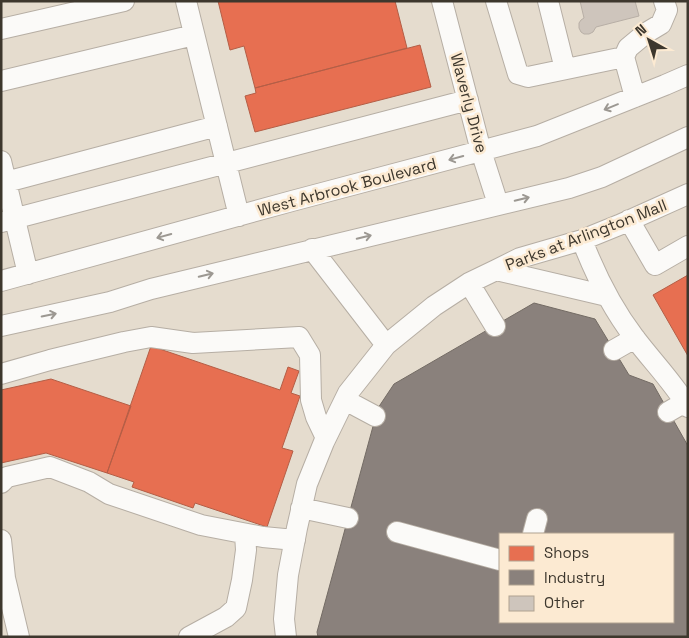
<svg xmlns="http://www.w3.org/2000/svg" width="689" height="638" viewBox="0 0 689 638" font-family="'Space Grotesk',sans-serif">
<style>
.shops{fill:#e76f51;stroke:#b45e46}
.industry{fill:#8a817c;stroke:#736b64;fill-rule:evenodd}
.building{fill:#cec5bc;stroke:#b8afa6}
.lines{fill:none;stroke-linecap:round;stroke-linejoin:round}
.minor-casing{stroke:#b6aea4;stroke-width:22}
.minor{stroke:#fbfaf8;stroke-width:20}
.oneway{stroke:#9c9892}
.labels{text-anchor:middle;dominant-baseline:central;stroke-width:5;stroke-linejoin:round;paint-order:stroke}
.street-label{font-size:16px;fill:#3d372d;stroke:#fcead2}
</style>
<rect width="100%" height="100%" fill="#e5dcce"/>
<path class="shops" d="M218 1H395L407 48 255 88 244 46 230 50Z
M420 45 431 87 255 132 245 96 256 93 255 88Z
M688 275V356L653 295Z
M151 346 280 390 288 367 299 371 291 393 300 396 282 448 293 451 267 527 195 503 193 508 132 487 134 482 107 473Z
M51 379 131 406 107 473 46 453 1 463V390Z"/>
<path class="industry" d="M534 303 595 319 629 375 653 384 688 446V637H318L317 632 378 408 394 384ZM500 534H673V622H500Z"/>
<path class="building" d="M580 1H635L639 16 596 27 593 32 589 34H584L581 32 579 28V23L581 20 584 18Z"/>
<g class="lines">
<g class="minor-casing">
<path id="minor" d="M186 1 239 216
M442 1 481 151 498 204
M496 1 518 74 528 77 624 57
M548 1 565 69
M1 29 124 1
M1 81 194 35
M635 97 624 57 628 48 646 33 661 24 667 10 664 1
M1 161 28 274
M6 182 217 126
M629 220 655 265 688 246
M1 222 468 100
M582 240C595 274 612 308 634 337 652 361 673 382 688 407
M312 249 386 345
M496 270 607 296
M1 281 292 201 537 136 665 85 688 75
M469 283 495 326
M1 326 110 302 151 289 569 188 602 177 688 137
M614 350 635 338
M1 374 50 360 124 342 151 337 193 343 299 337 310 355 311 400 316 417 326 438
M345 400 375 416
M668 412 685 402
M1 483 7 477 50 467 89 482 109 494 201 525 263 537 295 540
M301 508 348 518
M397 532 500 560
M533 534 537 519
M1 540 5 578 19 637
M189 637 226 617 236 608 242 580 246 550 245 534
M286 637 284 619 288 575 297 528 307 484 324 442 348 393 386 345 434 306 469 283 496 270 520 258 582 240 619 225 688 194"/>
</g>
<use href="#minor" class="minor"/>
</g>
<defs><path id="oneway-shaft" d="M-6 0H5M1.5-3L5.5 0L1.5 3" fill="none" stroke-width="1.6" stroke-linecap="round" stroke-linejoin="round" transform="scale(1.25)"/></defs>
<g class="oneway">
<use href="#oneway-shaft" transform="translate(611 107) rotate(158)"/>
<use href="#oneway-shaft" transform="translate(456 158) rotate(165)"/>
<use href="#oneway-shaft" transform="translate(522 199) rotate(-13)"/>
<use href="#oneway-shaft" transform="translate(164 236) rotate(165)"/>
<use href="#oneway-shaft" transform="translate(364 237) rotate(-14)"/>
<use href="#oneway-shaft" transform="translate(206 275) rotate(-14)"/>
<use href="#oneway-shaft" transform="translate(49 315) rotate(-12)"/>
</g>
<g class="labels">
<g class="street-label">
<text transform="translate(469 103) rotate(75)">Waverly Drive</text>
<text transform="translate(347 187) rotate(-15)">West Arbrook Boulevard</text>
<text transform="translate(586 235) rotate(-21)">Parks at Arlington Mall</text>
</g>
</g>
<rect width="689" height="638" fill="none" stroke="#3d372d" stroke-width="5"/>
<rect x="499" y="533" width="175" height="90" fill="#fcead2" stroke="#b0a290"/>
<rect x="509" y="546" width="25" height="15" fill="#e76f51" stroke="#b0a290"/>
<text x="544" y="558" font-size="15" fill="#3d372d">Shops</text>
<rect x="509" y="570" width="25" height="15" fill="#8a817c" stroke="#b0a290"/>
<text x="544" y="583" font-size="15" fill="#3d372d">Industry</text>
<rect x="509" y="596" width="25" height="15" fill="#cec5bc" stroke="#b0a290"/>
<text x="544" y="608" font-size="15" fill="#3d372d">Other</text>
<g transform="translate(649 40) rotate(321)" stroke="#fcead2" stroke-width="4" paint-order="stroke">
<path d="M0-4L9 19L0 12L-9 19Z" fill="#3d372d"/>
<text y="-8" font-size="14" font-weight="bold" text-anchor="middle" fill="#3d372d">N</text>
</g>
</svg>
